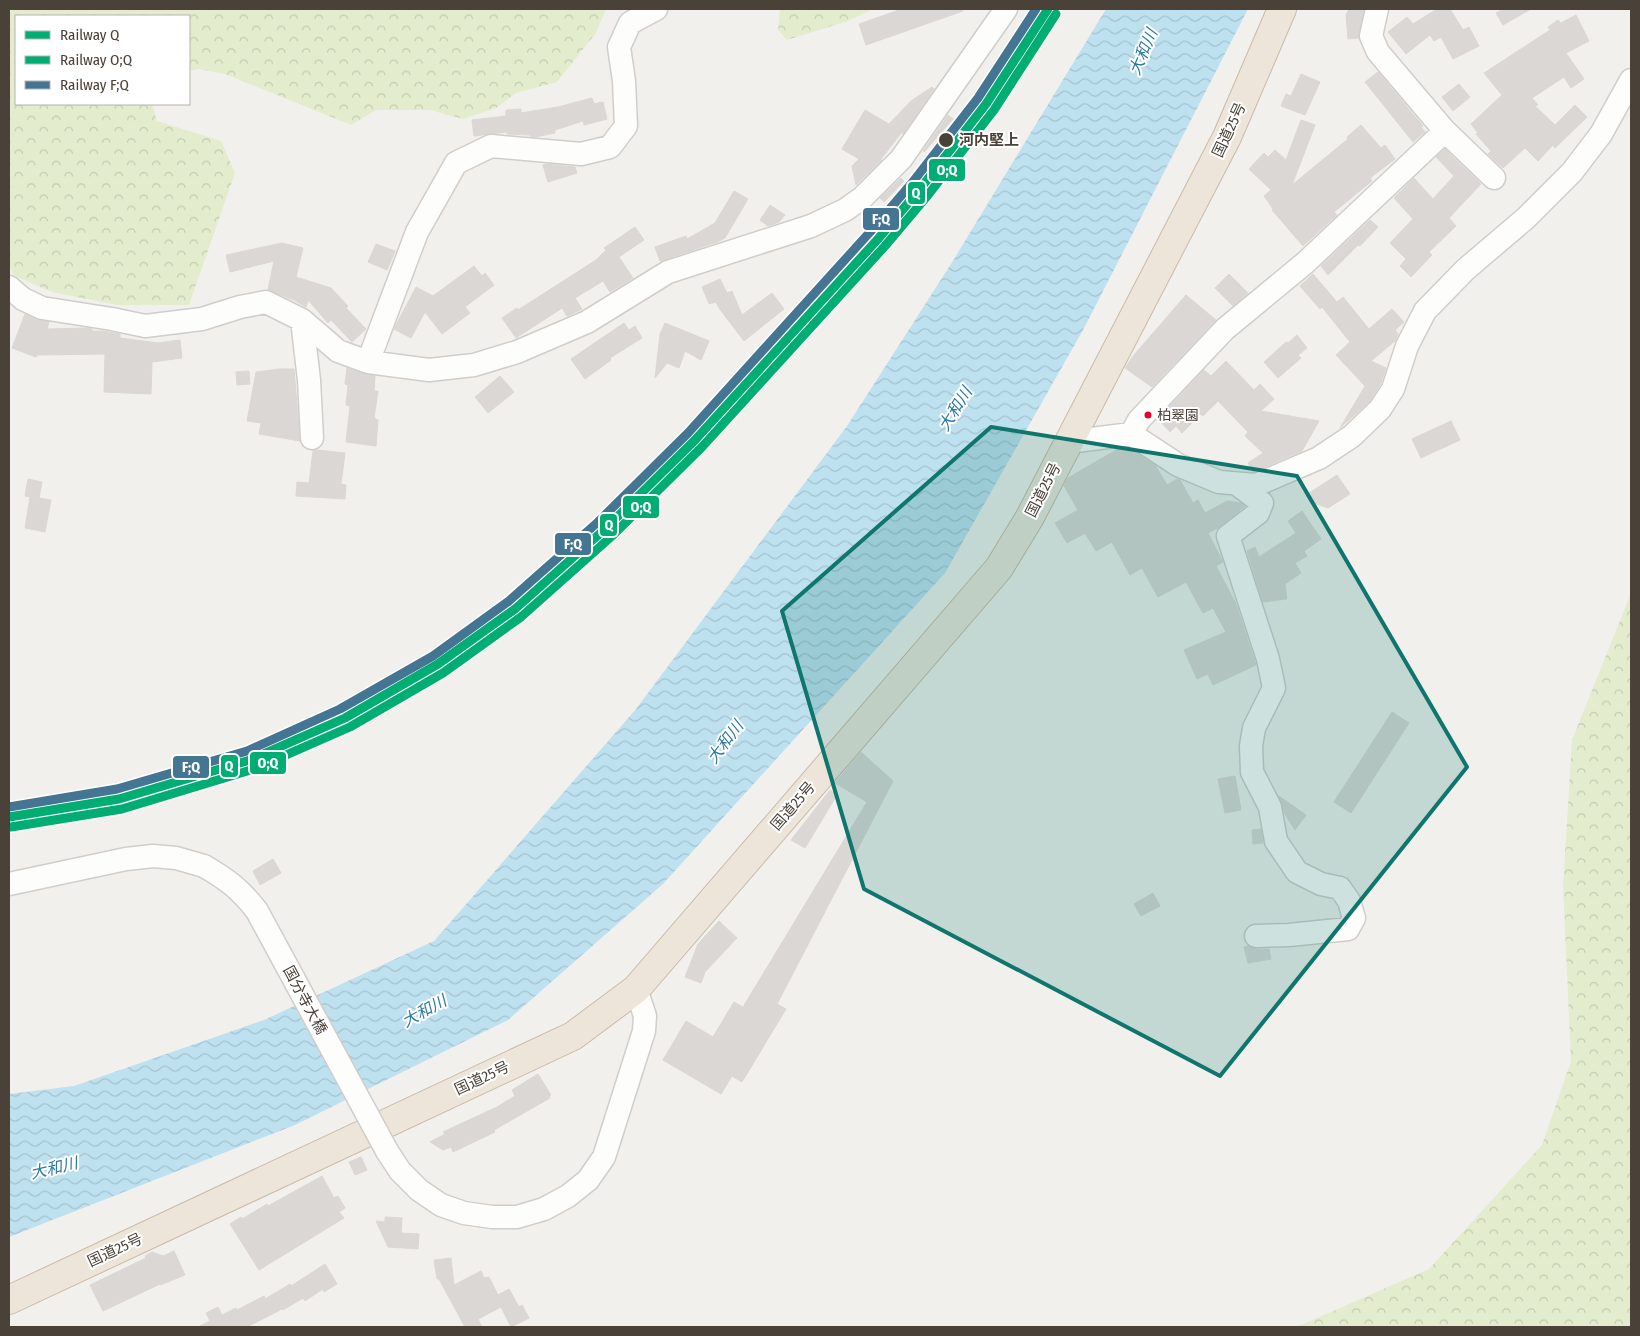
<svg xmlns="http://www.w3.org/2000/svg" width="1640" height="1336" viewBox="0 0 1640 1336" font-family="'Fira Sans Condensed','Noto Sans JP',sans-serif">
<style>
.forest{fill:url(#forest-crowns)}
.water{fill:url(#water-waves)}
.building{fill:#dbd7d4;stroke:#dbd7d3}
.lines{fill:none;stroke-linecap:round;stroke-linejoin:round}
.minor-casing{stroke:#d0cecb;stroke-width:25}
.highway-casing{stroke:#cabaa8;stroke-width:30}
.minor{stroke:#fdfdfc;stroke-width:22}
.highway{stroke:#ede5da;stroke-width:28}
.minor-bridge-casing{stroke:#d0cecb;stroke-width:25;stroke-linecap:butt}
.minor-bridge{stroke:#fdfdfc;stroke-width:22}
.rail-1-casing{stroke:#fff;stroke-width:12}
.rail-2-casing{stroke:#fff;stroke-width:12}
.rail-3-casing{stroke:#fff;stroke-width:12}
.rail-1{stroke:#02ad73;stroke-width:9}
.rail-2{stroke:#02ad73;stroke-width:9}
.rail-3{stroke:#447694;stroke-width:9}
.marked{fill:#0f766e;fill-opacity:0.2;stroke:#0f766e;stroke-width:4;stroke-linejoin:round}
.stop-dot{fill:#4a4138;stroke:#fff;stroke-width:2}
.bus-dot{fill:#e4002b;stroke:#fff;stroke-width:2}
.labels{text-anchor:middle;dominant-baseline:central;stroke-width:4;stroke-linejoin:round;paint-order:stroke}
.bus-label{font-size:14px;fill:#4a4138;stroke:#fff;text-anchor:start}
.street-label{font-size:15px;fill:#4a4138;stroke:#fff}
.stop-label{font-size:15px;font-weight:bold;fill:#4a4138;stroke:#fff;text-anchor:start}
.water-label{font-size:16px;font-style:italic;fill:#2a7a9f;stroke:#fff}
.line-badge{stroke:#fff;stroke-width:2}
.badge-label{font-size:14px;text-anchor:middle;font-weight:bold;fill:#fff}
</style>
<defs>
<pattern id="forest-crowns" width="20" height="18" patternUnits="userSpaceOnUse" patternTransform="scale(1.25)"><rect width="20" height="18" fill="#e3eccd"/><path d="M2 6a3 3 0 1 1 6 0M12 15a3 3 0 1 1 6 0" fill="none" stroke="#c4ccb1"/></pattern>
<pattern id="water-waves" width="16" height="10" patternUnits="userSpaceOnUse" patternTransform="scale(1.25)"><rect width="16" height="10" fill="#bee1f0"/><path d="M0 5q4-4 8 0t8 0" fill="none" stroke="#a5c2cf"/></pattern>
</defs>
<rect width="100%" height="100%" fill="#f2f0ed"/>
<path class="forest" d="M13 9H606L596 33 557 82 516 93 496 108 463 119 430 110H376L351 125 225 74 198 69 189 71V16H16V104H152L157 121 221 141 235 173 189 305H117L52 292 15 276 9 266V14Z
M780 9H873L848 21 787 40 778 30Z
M1631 593V1327H1292L1303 1324 1429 1269 1542 1145 1571 1061 1563 886 1572 740Z"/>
<path class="water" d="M1106 9H1248L1083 330 945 573 663 884 508 1020 295 1125 9 1237V1094L74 1086 264 1020 434 941 636 709 847 426 951 264Z"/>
<path class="building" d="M902 9H962L963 11 866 45 859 24Z
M1349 9H1364L1359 38 1348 39 1346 15Z
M1437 9H1450L1463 30 1469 27 1479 46 1453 59 1441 37 1434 41 1430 35 1406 54 1388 32 1407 17 1413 24Z
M1503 9H1531L1503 25 1496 13Z
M1576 15 1589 41 1566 53 1584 79 1571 88 1564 77 1532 98 1538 105 1535 106 1555 125 1575 105 1587 117 1555 148 1553 145 1538 161 1525 148 1503 168 1488 154 1491 151 1476 134 1478 133 1471 124 1502 95 1484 73 1550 30 1548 27 1558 20 1561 23Z
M1378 72 1423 126 1421 127 1425 132 1413 142 1365 82Z
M1301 74 1320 82 1305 115 1281 106 1286 94 1291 96Z
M1459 84 1470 97 1453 111 1442 97Z
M932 87 934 89 903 134 902 132 881 159 882 160 856 185 852 166 859 159 842 149 865 110 889 124 911 101Z
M592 98 594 104 603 102 607 119 584 125 583 121 555 130V133L535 137 530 136V135L507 134V132L474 136 472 120 506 116V110L521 109V113L558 107Z
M948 115 953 119 924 152 923 151Z
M1301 120 1315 125 1292 185 1348 139 1347 137 1361 125 1381 148 1385 145 1395 159 1370 178 1372 181 1334 212 1337 215 1303 246 1272 210 1273 209 1264 196 1271 190 1249 169 1264 153 1268 157 1275 150 1286 160Z
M1445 149 1481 184 1449 218 1456 226 1429 252 1432 255 1411 277 1400 266 1406 259 1390 243 1413 219 1394 198 1414 178 1433 199 1454 176 1436 157Z
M546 164 575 167 577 173 548 182 543 165Z
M901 178 904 181 884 202 880 198Z
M734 191 748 199 725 238 717 242 660 261 655 247 686 236 687 239 715 223Z
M770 205 785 215 779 222 768 226 760 220Z
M1370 220 1378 227 1360 246 1358 245 1328 275 1321 266Z
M635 227 644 240 619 257 633 278 610 292 603 281 575 298 582 309 567 316 562 308 516 338 502 318 517 308 518 310 596 260 606 250 604 248Z
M282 243 303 248 296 277 331 288 348 306 346 308 366 329 352 342 331 320 328 323 308 300 306 307 294 300 268 290 274 261 230 272 226 255Z
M376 244 395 251 387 270 368 262Z
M474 266 482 276 485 273 494 285 465 307 470 313 442 334 425 312 411 338 394 329 416 287 433 296Z
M1229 274 1248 293 1233 306 1215 288Z
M1313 274 1337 302 1343 297 1369 329 1392 309 1404 322 1395 330 1398 334 1395 341 1371 361 1386 368 1381 383 1370 401 1340 428 1365 386 1336 355 1350 342 1322 307 1320 309 1300 286Z
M720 279 727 293 732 291 742 315 772 293 784 309 744 341 719 308 716 302 709 304 702 287Z
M1186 295 1216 320 1152 387 1125 368 1134 355Z
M25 314 37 320 49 322 47 329 88 328 92 329V331H103L120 334V338L158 343 180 340 182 358 152 362 151 394 104 392 105 354 37 355 36 357 12 348Z
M624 323 629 330 635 326 642 338 610 358 611 360 585 379 571 359Z
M665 323 709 341 701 360 685 351 679 368 667 363 655 378 660 334Z
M1297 335 1307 348 1298 355 1301 358 1278 378 1264 362 1286 342 1288 343Z
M1226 361 1254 390 1260 384 1274 399 1261 411 1319 421 1302 451 1253 472 1248 463 1263 453 1245 436 1248 432 1218 401 1203 416 1201 414 1182 433 1176 426 1170 432 1158 419 1204 370 1211 376Z
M347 368 364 374 375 376 374 391H378L374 418 378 420 376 446 346 442 350 406 346 405 348 385 345 384Z
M279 369H294L300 441 259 434 261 423 247 421 256 372Z
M249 371 250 384 237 385 236 372Z
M500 376 514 392 488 413 475 397Z
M1451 421 1460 440 1421 458 1412 439Z
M1128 448 1155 465 1167 485 1177 479 1180 480 1193 503 1198 500 1205 513 1227 501 1241 503 1245 506 1219 527 1208 533 1223 562 1216 566 1236 604 1256 665 1213 685 1208 674 1197 679 1184 650 1226 632 1213 608 1203 613 1186 582 1158 597 1142 568 1130 575 1112 542 1096 551 1085 533 1067 543 1055 523 1078 510 1064 486 1068 478 1118 449Z
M317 450 345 453 341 484 346 485 345 499 296 496 297 482 309 483 313 451Z
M1337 475 1350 494 1328 508 1311 502 1306 495Z
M28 479 42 482 39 498 51 500 45 532 25 528 30 497 25 496Z
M1302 511 1321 539 1304 551 1307 556 1295 563 1301 573 1285 584 1287 599 1263 602 1247 551 1255 547 1259 557 1296 533 1288 521Z
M1392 712 1409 723 1351 813 1334 802Z
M861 752 893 781 777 1004 786 1009 742 1082 732 1076 721 1094 663 1060 686 1021 713 1037 734 1002 743 1007 867 802 835 783Z
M1235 776 1241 810 1225 813 1218 779Z
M830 790 837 795 805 848 791 840Z
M1279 796 1306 815 1295 830 1285 814Z
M1261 829 1263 843 1253 844 1252 830Z
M273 859 281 873 260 885 253 871Z
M1153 893 1160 906 1141 916 1134 904Z
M719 921 737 938 705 972 701 983 685 977 698 944Z
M1248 946 1256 949H1269L1271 959 1248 963 1244 947Z
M538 1074 551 1095 549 1096 550 1098 494 1130 495 1132 453 1152 451 1147 443 1150 430 1142 445 1134 443 1132 497 1107 515 1096 512 1090Z
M361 1157 367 1170 355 1175 349 1162Z
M322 1176 334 1198 338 1196 345 1208 339 1212 344 1218 259 1270 230 1224 241 1217 242 1219 267 1204 268 1206Z
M385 1217 402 1218 401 1233 419 1234 418 1249 388 1247 376 1221 385 1222Z
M174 1251 185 1275 160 1285V1284L103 1311 90 1285 146 1258 145 1256 152 1252 163 1256Z
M451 1258 454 1285 481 1271 484 1278 489 1277 498 1295 509 1289 519 1307 522 1305 529 1318 511 1327 501 1307 478 1319 482 1327H465L439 1279H437L434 1260Z
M325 1264 337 1284 324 1292 323 1289 305 1301 303 1298 283 1310 282 1309 247 1327H198L210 1321 206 1313 218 1307 222 1315 236 1308 237 1310 264 1296 265 1299 290 1284 291 1286Z"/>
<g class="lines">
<g class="minor-casing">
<path id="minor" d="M1377 9 1371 36 1378 52 1445 131 1494 178
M9 287 23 299 42 308 112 319 145 326 202 319 240 307 266 302 302 320 309 380 312 438
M302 320 338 351 368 362 429 370 474 365 517 352 587 322 668 272 811 226 845 210 862 198 901 159 1006 9
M368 362 417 232 456 163 491 146 581 154 610 147 626 126 624 81 619 47 630 23 656 9
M1131 434 1139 420 1225 329 1305 263 1445 131
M1068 442 1131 434 1178 465 1219 482 1256 485 1319 458 1352 436 1380 409 1393 389 1407 346 1425 311 1466 269 1526 218 1572 172 1601 134 1631 80
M1237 484 1262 503 1258 513 1228 536 1268 659 1274 688 1254 728 1251 746 1252 772 1270 807 1276 841 1297 872 1321 884 1340 888 1349 901 1354 918 1348 929 1289 935 1256 936
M9 884 126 859 153 856 176 858 204 866
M387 1151 400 1171 419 1190 441 1205 464 1213 492 1217H517L544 1209 568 1196 588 1180 604 1157 644 1031 645 1016 636 989"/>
</g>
<g class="highway-casing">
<path id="highway" d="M9 1300 573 1036 636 989 999 568 1030 517 1227 137 1282 9"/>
</g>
<use href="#minor" class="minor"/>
<use href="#highway" class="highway"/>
<g class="minor-bridge-casing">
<path id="minor-bridge" d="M204 866C228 880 240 889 257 911L387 1151"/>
</g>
<use href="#minor-bridge" class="minor-bridge"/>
<g class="rail-1-casing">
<path id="rail-1" d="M9 817 119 799 250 760 345 718 438 664 515 609 605 529 695 440 878 239 920 189 986 104 1048 9"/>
</g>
<g class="rail-2-casing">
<path id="rail-2" d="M11 827 122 809 254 769 350 727 443 673 521 617 612 536 702 447 885 246 928 195 994 110 1056 14"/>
</g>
<g class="rail-3-casing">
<path id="rail-3" d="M9 807 117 789 247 751 340 709 433 656 509 601 598 522 688 433 870 232 912 183 978 98 1036 9"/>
</g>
<use href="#rail-1" class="rail-1"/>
<use href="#rail-2" class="rail-2"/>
<use href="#rail-3" class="rail-3"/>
</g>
<path class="marked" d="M991 427 1297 476 1467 767 1220 1076 864 889 782 611Z"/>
<circle class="stop-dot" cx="946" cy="140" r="8"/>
<circle class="bus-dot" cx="1148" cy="415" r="4.5"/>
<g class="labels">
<g class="bus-label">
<text x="1157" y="415">柏翠園</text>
</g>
<g class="street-label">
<text transform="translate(1229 130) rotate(-65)">国道25号</text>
<text transform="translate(1043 490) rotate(-63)">国道25号</text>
<text transform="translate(793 806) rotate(-49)">国道25号</text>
<text transform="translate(305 1000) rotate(62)">国分寺大橋</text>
<text transform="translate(482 1078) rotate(-25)">国道25号</text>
<text transform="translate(115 1250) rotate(-25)">国道25号</text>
</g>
<g class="stop-label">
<text x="959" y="140">河内堅上</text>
</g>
<g class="water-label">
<text transform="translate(1143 52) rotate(-67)">大和川</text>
<text transform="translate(955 409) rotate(-58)">大和川</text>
<text transform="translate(725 742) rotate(-53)">大和川</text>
<text transform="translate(424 1011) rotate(-29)">大和川</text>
<text transform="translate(54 1168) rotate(-13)">大和川</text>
</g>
</g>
<g class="line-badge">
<rect x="928" y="158" width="38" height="24" rx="5" fill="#02ad73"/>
<rect x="907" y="181" width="19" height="24" rx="5" fill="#02ad73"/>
<rect x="862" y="207" width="38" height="24" rx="5" fill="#447694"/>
<rect x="622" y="495" width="38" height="24" rx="5" fill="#02ad73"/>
<rect x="599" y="513" width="19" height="24" rx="5" fill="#02ad73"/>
<rect x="554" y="532" width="38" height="24" rx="5" fill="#447694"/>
<rect x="249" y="751" width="38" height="24" rx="5" fill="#02ad73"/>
<rect x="220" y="754" width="19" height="24" rx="5" fill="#02ad73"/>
<rect x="172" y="755" width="38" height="24" rx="5" fill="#447694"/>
</g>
<g class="badge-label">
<text x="947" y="175">O;Q</text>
<text x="916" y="198">Q</text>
<text x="881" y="224">F;Q</text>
<text x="641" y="512">O;Q</text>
<text x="609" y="530">Q</text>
<text x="573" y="549">F;Q</text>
<text x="268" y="768">O;Q</text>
<text x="229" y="771">Q</text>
<text x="191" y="772">F;Q</text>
</g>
<rect width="1640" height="1336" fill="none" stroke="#4a4138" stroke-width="20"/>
<rect x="15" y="15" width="175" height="90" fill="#ffffff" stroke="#b7b3af"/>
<rect x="25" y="31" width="25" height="8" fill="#02ad73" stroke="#b7b3af"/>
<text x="60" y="40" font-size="15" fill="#4a4138">Railway Q</text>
<rect x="25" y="56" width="25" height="8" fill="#02ad73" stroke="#b7b3af"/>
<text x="60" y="65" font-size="15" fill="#4a4138">Railway O;Q</text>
<rect x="25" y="81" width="25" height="8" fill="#447694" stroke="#b7b3af"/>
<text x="60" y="90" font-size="15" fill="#4a4138">Railway F;Q</text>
</svg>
